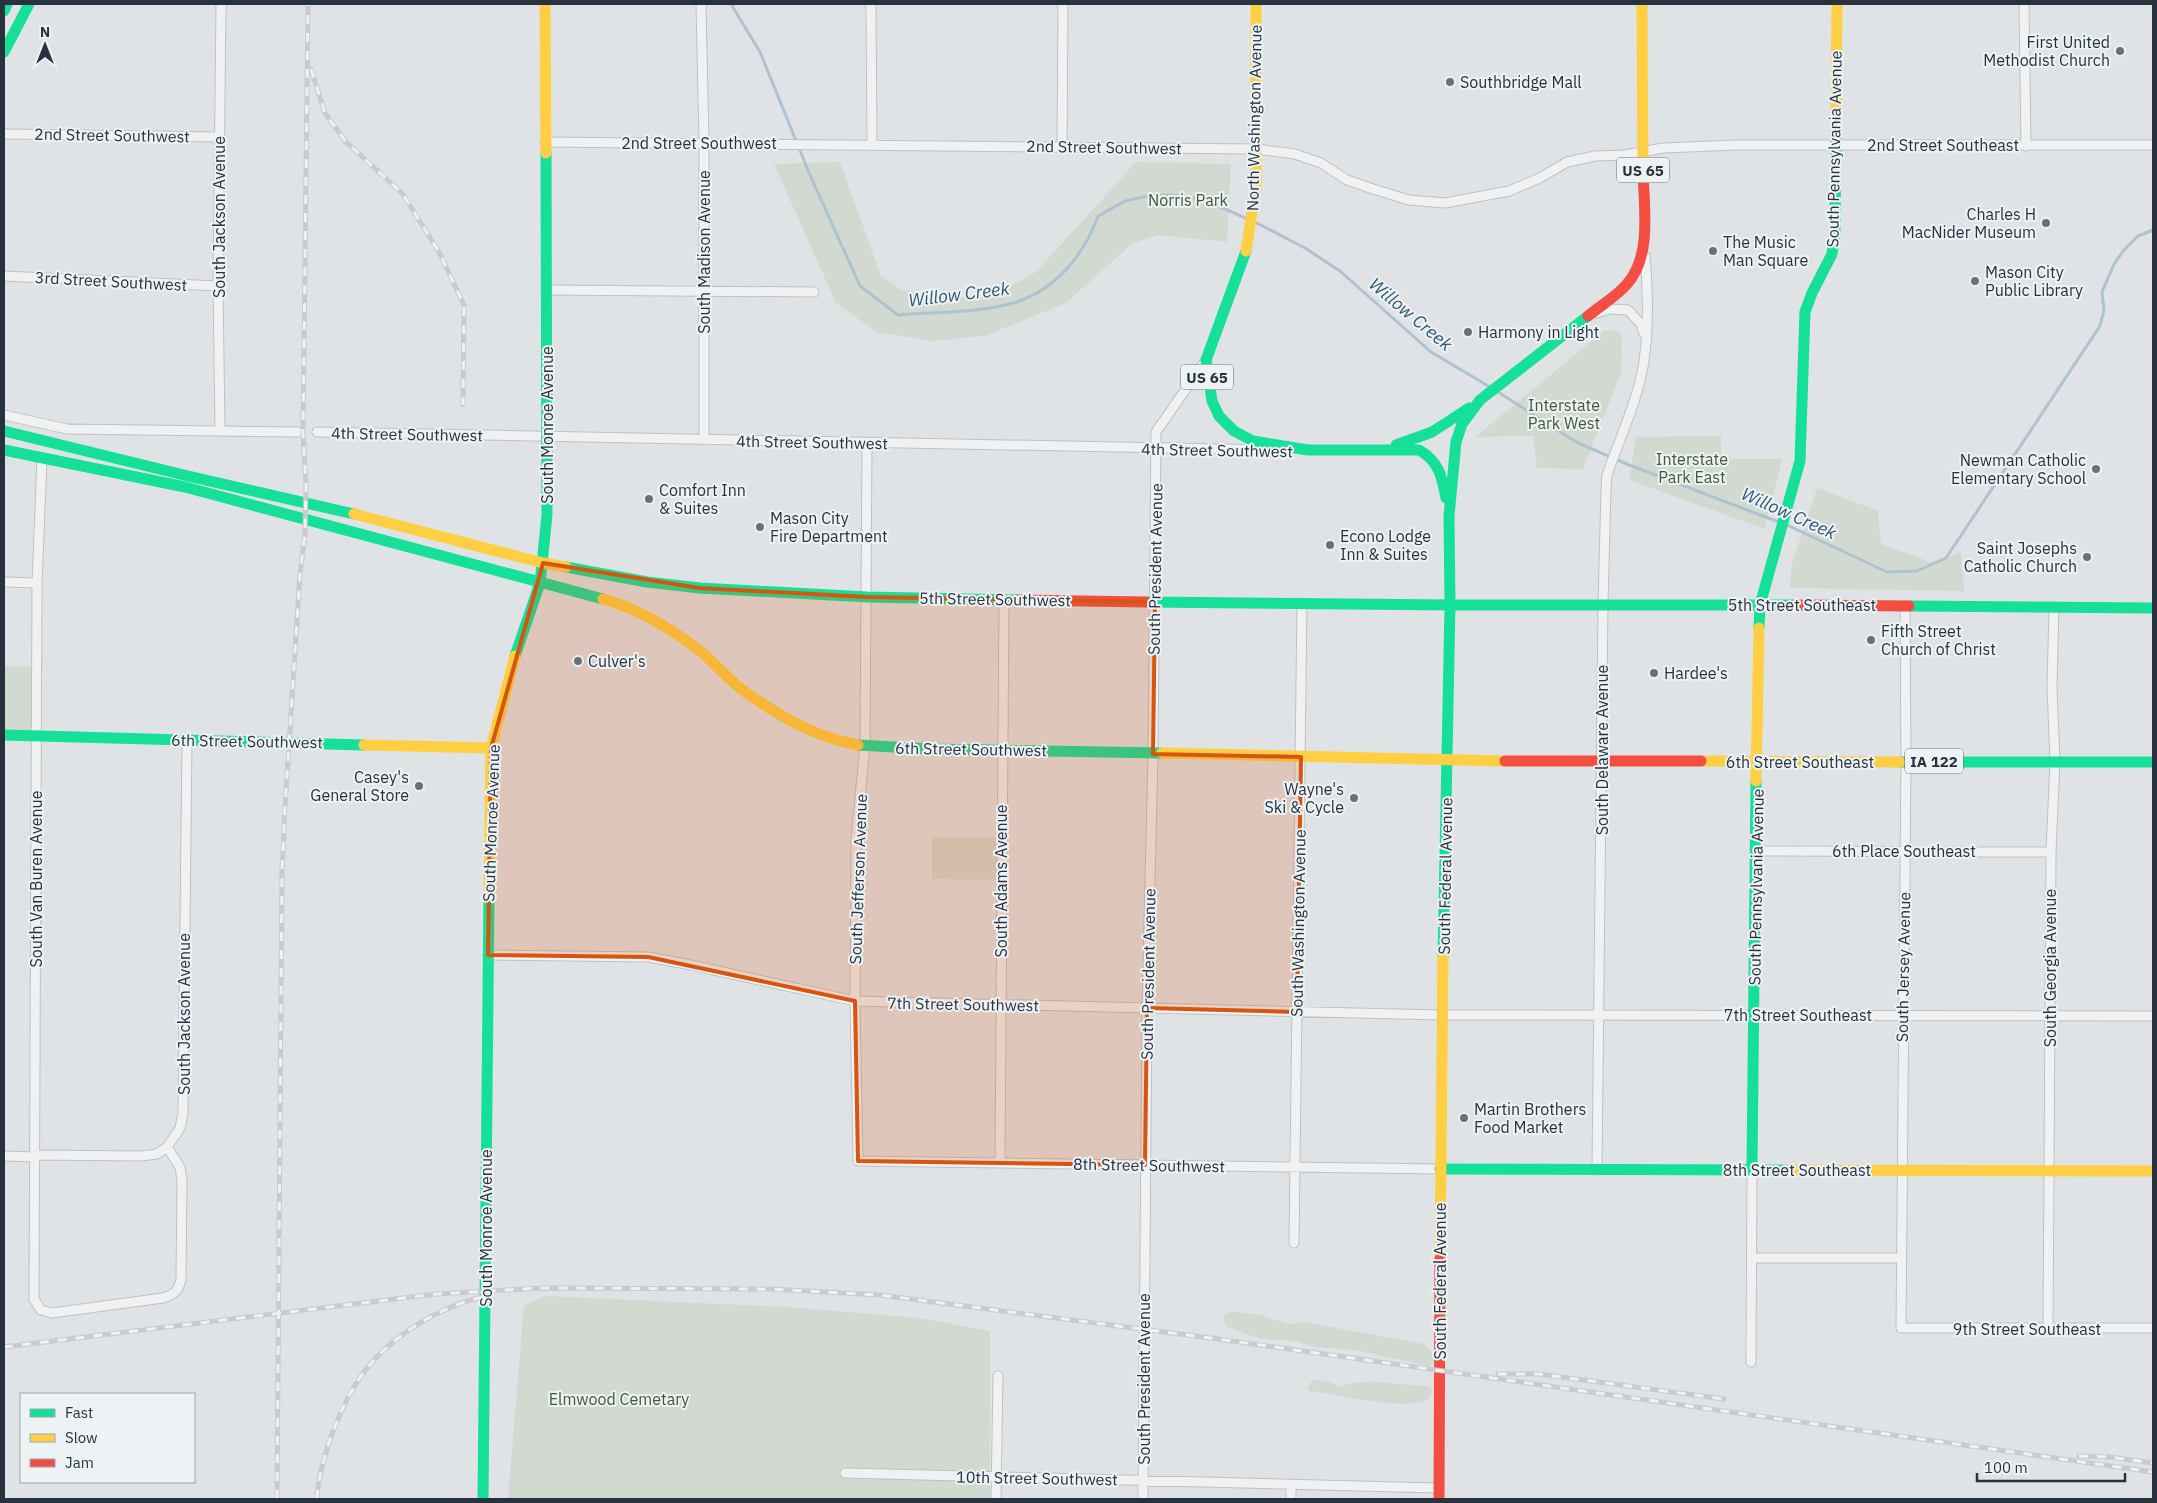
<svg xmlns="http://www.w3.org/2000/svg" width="2157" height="1503" viewBox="0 0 2157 1503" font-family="'IBM Plex Sans',sans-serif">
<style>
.green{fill:#d2d9d1}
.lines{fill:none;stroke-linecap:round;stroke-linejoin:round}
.stream{stroke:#aec3d1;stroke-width:3}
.street-casing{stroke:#bec1c4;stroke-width:11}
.street{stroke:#f0f1f2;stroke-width:9}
.fast{stroke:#16e098;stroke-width:11}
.slow{stroke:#ffcf43;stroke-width:11}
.jam{stroke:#f24e42;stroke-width:11}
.rail-casing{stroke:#c9cbcd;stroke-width:5}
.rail{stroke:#edf2f5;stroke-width:3;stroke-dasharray:9;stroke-linecap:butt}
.marked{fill:#d55511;fill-opacity:0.2;stroke:#d55511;stroke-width:4;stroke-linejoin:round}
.poi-dot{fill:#687079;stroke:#edf2f5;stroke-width:2}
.labels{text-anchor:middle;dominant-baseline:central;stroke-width:4;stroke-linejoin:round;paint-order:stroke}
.shield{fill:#edf2f5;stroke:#626c75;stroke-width:1}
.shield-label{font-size:15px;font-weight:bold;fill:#27323e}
.poi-label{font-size:16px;fill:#27323e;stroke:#edf2f5;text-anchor:start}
.street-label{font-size:16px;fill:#27323e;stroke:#edf2f5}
.park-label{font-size:16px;fill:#405a34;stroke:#edf2f5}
.water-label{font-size:18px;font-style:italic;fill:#315672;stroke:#edf2f5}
</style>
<rect width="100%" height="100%" fill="#e0e3e6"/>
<path class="green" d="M840 162 881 276 903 291 986 298 1036 272 1136 162 1231 164 1227 242 1158 235 1133 243 1066 303 985 336 932 341 876 332 836 303 774 164Z
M1605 330 1618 331 1622 337 1621 373 1583 469 1537 468 1533 436 1475 437Z
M1721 436V459H1782L1765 529 1629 480 1636 437Z
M1817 488 1878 511 1881 544 1931 562 1961 552 1964 591 1790 588 1791 566Z
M4 666 37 667V736L4 735Z
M932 837 1002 838 1001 880 932 879Z
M545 1296 788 1307 919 1318 990 1331V1499H508L524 1306Z
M1231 1311 1260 1315 1288 1324 1304 1322 1424 1344C1431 1350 1434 1354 1434 1363L1429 1366 1354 1350 1314 1347 1296 1341 1260 1339 1226 1326 1223 1316Z
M1314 1380 1331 1382 1340 1387C1367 1376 1397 1386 1426 1386L1432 1389V1393L1427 1401C1388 1409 1349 1396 1310 1391L1308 1389 1310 1383Z"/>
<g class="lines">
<path class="stream" d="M731 4 760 52 810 175 860 286 898 315C934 312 978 313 1013 303 1055 291 1084 255 1098 216 1108 211 1119 203 1129 200 1176 188 1206 199 1247 219
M1255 222 1305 248 1340 271 1431 352 1490 387
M1498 392 1576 442 1629 465 1779 522
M1785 524 1887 572 1917 571 1946 558 2100 326 2104 310 2102 292 2114 264 2124 250 2138 236 2153 230"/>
<g class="street-casing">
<path id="street" d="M701 4 704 143V440
M871 4 872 145
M2024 4 2026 146
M4 134 220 137
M545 142 1256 149 1295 154 1321 163 1347 180 1373 189 1409 200 1445 203 1509 191 1540 178 1567 162 1595 156 1625 155 1663 148 1737 145H2153
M1062 146 1063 4
M4 276 218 286
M546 290 814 292
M1597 313 1609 309 1628 310 1641 324 1644 334
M4 415 67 429 298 432
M220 430 218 286 221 4
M317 432 1277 450
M867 443 865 746 856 838 855 1001 858 1161 1440 1169
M42 459 37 583 34 1299 41 1310 52 1313 163 1298C175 1294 178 1291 181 1280L182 1180 180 1167 167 1147 180 1128 183 1113 187 740
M4 582 37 583
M1905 606 1906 761 1901 1328H2153
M1757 851 2051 852
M488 955 648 957 691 965 855 1001 1442 1015 2153 1016
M35 1155 141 1156 157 1154 167 1147
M4 1156 36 1157
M1000 1163 1004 600
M1597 1170 1603 604 1606 489 1607 475C1619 440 1639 397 1644 361 1649 326 1648 291 1645 256
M1294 1243 1302 603
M1753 1258H1901
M2048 1329 2051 852 2055 761 2052 687 2054 607
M1751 1362 1752 1170
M845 1473 1438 1488
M996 1499 998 1376
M1143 1499 1147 1008 1153 754 1156 432 1206 360
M1291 1499V1484"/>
</g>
<use href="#street" class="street"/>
<path class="fast" d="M4 11 7 4
M4 52 29 4
M1246 251 1206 360 1212 401 1219 416 1234 431 1253 441 1308 450H1419C1439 461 1442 477 1446 498
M4 431 188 476 354 514
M1396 445 1432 432 1469 408
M4 450 185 487 603 599
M566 567 647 582 700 588 867 597 1017 600
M1146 602 1450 605H1795
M1909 606 2153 608
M1759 628 1760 605 1800 461 1805 312 1812 293 1832 254 1835 231 1836 127
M515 656 540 583 547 515 546 153
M4 735 364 745
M858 745 930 749 1162 753
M1900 762H2153
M1443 956 1450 605 1449 516 1456 442 1462 424 1480 400 1588 316
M1440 1169 1786 1170
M1752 1170 1756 781
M483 1499 489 893"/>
<path class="slow" d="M545 4 546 153
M1642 4 1643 172
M1836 127 1837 4
M1246 251 1256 186V4
M354 514 543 563 566 567
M603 599C640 609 672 629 703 653 717 666 730 681 745 692 781 717 815 737 858 745
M364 745 491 748
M1162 753 1505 761
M1701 761 1900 762
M1756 781 1759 628
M489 893 491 748 515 656
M1786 1170 2153 1171
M1440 1259 1443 956"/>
<path class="jam" d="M1588 316C1600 306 1617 296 1627 284 1652 256 1644 207 1643 172
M1017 600 1146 602
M1795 605 1909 606
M1505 761H1701
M1439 1499 1440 1259"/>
<g class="rail-casing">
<path id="rail" d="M311 69 325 113 346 142 402 193 439 252 464 305 463 405
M4 1347 436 1294 542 1288 771 1289 880 1295 1218 1339 2153 1472
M1498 1374H1539L1724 1399
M2079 1456 2110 1457 2153 1463
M277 1499 282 870 285 807 300 574 305 533 306 486 303 432 308 4
M317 1499C318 1478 324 1459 330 1439 337 1421 344 1403 354 1387 381 1341 436 1307 487 1296"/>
</g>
<use href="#rail" class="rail"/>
</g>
<path class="marked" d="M543 563 700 588 867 597 1155 602 1153 754 1301 757 1297 1012 1147 1008 1145 1165 858 1161 855 1001 648 957 488 955 491 748Z"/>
<g class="poi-dot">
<circle cx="2120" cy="51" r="5"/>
<circle cx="1450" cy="82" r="5"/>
<circle cx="2046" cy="223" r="5"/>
<circle cx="1713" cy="251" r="5"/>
<circle cx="1975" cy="281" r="5"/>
<circle cx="1468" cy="332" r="5"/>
<circle cx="2096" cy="469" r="5"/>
<circle cx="649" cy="499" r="5"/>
<circle cx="760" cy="527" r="5"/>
<circle cx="1330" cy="545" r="5"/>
<circle cx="2087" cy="557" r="5"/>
<circle cx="1871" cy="640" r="5"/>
<circle cx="578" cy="661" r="5"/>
<circle cx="1654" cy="673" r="5"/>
<circle cx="419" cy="786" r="5"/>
<circle cx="1354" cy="798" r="5"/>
<circle cx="1464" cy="1118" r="5"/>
</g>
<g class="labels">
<g class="shield">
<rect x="1617" y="157.5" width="52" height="25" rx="4"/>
<rect x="1181" y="364.5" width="52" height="25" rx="4"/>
<rect x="1905" y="748.5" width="58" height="25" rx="4"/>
</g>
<g class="shield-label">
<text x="1643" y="170">US 65</text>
<text x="1207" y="377">US 65</text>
<text x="1934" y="761">IA 122</text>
</g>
<g class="poi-label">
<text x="2110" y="42" text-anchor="end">First United<tspan x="2110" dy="18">Methodist Church</tspan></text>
<text x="1460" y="82">Southbridge Mall</text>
<text x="2036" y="214" text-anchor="end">Charles H<tspan x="2036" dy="18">MacNider Museum</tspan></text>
<text x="1723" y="242">The Music<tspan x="1723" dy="18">Man Square</tspan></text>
<text x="1985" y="272">Mason City<tspan x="1985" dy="18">Public Library</tspan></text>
<text x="1478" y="332">Harmony in Light</text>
<text x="2086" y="460" text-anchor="end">Newman Catholic<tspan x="2086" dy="18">Elementary School</tspan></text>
<text x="659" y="490">Comfort Inn<tspan x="659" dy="18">&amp; Suites</tspan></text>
<text x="770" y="518">Mason City<tspan x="770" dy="18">Fire Department</tspan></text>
<text x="1340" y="536">Econo Lodge<tspan x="1340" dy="18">Inn &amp; Suites</tspan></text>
<text x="2077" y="548" text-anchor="end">Saint Josephs<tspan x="2077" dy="18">Catholic Church</tspan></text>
<text x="1881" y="631">Fifth Street<tspan x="1881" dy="18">Church of Christ</tspan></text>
<text x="588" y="661">Culver's</text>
<text x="1664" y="673">Hardee's</text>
<text x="409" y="777" text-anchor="end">Casey's<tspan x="409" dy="18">General Store</tspan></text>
<text x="1344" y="789" text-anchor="end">Wayne's<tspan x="1344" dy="18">Ski &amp; Cycle</tspan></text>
<text x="1474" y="1109">Martin Brothers<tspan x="1474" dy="18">Food Market</tspan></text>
</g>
<g class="street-label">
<text transform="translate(1254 118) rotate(-89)">North Washington Avenue</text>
<text transform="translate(112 135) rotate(1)">2nd Street Southwest</text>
<text x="699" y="143">2nd Street Southwest</text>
<text x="1943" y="145">2nd Street Southeast</text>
<text transform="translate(1104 147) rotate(1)">2nd Street Southwest</text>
<text transform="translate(1834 149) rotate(-89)">South Pennsylvania Avenue</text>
<text transform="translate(219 217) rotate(-90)">South Jackson Avenue</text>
<text transform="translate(704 252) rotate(-90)">South Madison Avenue</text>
<text transform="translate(111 281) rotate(3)">3rd Street Southwest</text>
<text transform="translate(547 425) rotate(-90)">South Monroe Avenue</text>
<text transform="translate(407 434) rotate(1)">4th Street Southwest</text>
<text transform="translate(812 442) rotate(1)">4th Street Southwest</text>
<text transform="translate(1217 450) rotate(1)">4th Street Southwest</text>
<text transform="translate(1155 569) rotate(-89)">South President Avenue</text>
<text transform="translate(995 599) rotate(1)">5th Street Southwest</text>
<text x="1802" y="605">5th Street Southeast</text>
<text transform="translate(247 741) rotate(1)">6th Street Southwest</text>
<text transform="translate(971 749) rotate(1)">6th Street Southwest</text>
<text transform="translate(1602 750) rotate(-90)">South Delaware Avenue</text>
<text x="1800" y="762">6th Street Southeast</text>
<text transform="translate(491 823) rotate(-88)">South Monroe Avenue</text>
<text x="1904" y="851">6th Place Southeast</text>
<text transform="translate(1445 876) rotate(-89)">South Federal Avenue</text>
<text transform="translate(36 879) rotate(-90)">South Van Buren Avenue</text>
<text transform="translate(858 879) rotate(-88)">South Jefferson Avenue</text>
<text transform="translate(1001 881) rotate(-90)">South Adams Avenue</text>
<text transform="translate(1756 887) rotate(-89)">South Pennsylvania Avenue</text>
<text transform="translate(1298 923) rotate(-89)">South Washington Avenue</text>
<text transform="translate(1903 967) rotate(-89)">South Jersey Avenue</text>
<text transform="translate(2050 968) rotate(-90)">South Georgia Avenue</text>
<text transform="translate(1148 974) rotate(-89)">South President Avenue</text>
<text transform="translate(963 1004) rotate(1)">7th Street Southwest</text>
<text transform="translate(184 1014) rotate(-90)">South Jackson Avenue</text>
<text x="1798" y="1015">7th Street Southeast</text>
<text transform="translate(1149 1165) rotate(1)">8th Street Southwest</text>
<text x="1797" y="1170">8th Street Southeast</text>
<text transform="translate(486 1228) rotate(-90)">South Monroe Avenue</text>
<text transform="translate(1440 1281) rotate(-90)">South Federal Avenue</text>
<text x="2027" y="1329">9th Street Southeast</text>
<text transform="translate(1144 1379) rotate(-90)">South President Avenue</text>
<text transform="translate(1037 1478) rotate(1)">10th Street Southwest</text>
</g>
<g class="park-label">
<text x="1188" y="200">Norris Park</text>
<text x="1564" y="405">Interstate<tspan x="1564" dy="18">Park West</tspan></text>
<text x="1692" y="459">Interstate<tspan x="1692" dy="18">Park East</tspan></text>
<text x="619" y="1399">Elmwood Cemetary</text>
</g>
<g class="water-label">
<text transform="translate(959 294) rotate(-7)">Willow Creek</text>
<text transform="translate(1411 314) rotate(40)">Willow Creek</text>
<text transform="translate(1789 513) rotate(24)">Willow Creek</text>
</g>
</g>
<rect width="2157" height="1503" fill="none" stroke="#27323e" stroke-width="10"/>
<rect x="20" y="1393" width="175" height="90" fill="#edf2f5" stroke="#9ea5ac"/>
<rect x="30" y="1409" width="25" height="8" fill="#16e098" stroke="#9ea5ac"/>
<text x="65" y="1418" font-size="15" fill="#27323e">Fast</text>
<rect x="30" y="1434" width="25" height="8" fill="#ffcf43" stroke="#9ea5ac"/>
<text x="65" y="1443" font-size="15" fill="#27323e">Slow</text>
<rect x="30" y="1459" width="25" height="8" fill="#f24e42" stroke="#9ea5ac"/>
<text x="65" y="1468" font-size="15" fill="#27323e">Jam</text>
<g transform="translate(45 45)" stroke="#edf2f5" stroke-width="4" paint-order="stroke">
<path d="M0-4L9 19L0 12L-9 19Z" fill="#27323e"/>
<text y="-8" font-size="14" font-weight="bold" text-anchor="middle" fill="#27323e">N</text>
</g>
<path d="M1977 1473v8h148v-8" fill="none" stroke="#27323e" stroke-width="2.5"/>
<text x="1984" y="1473" font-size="15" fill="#27323e" stroke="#edf2f5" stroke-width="4" paint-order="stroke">100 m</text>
</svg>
